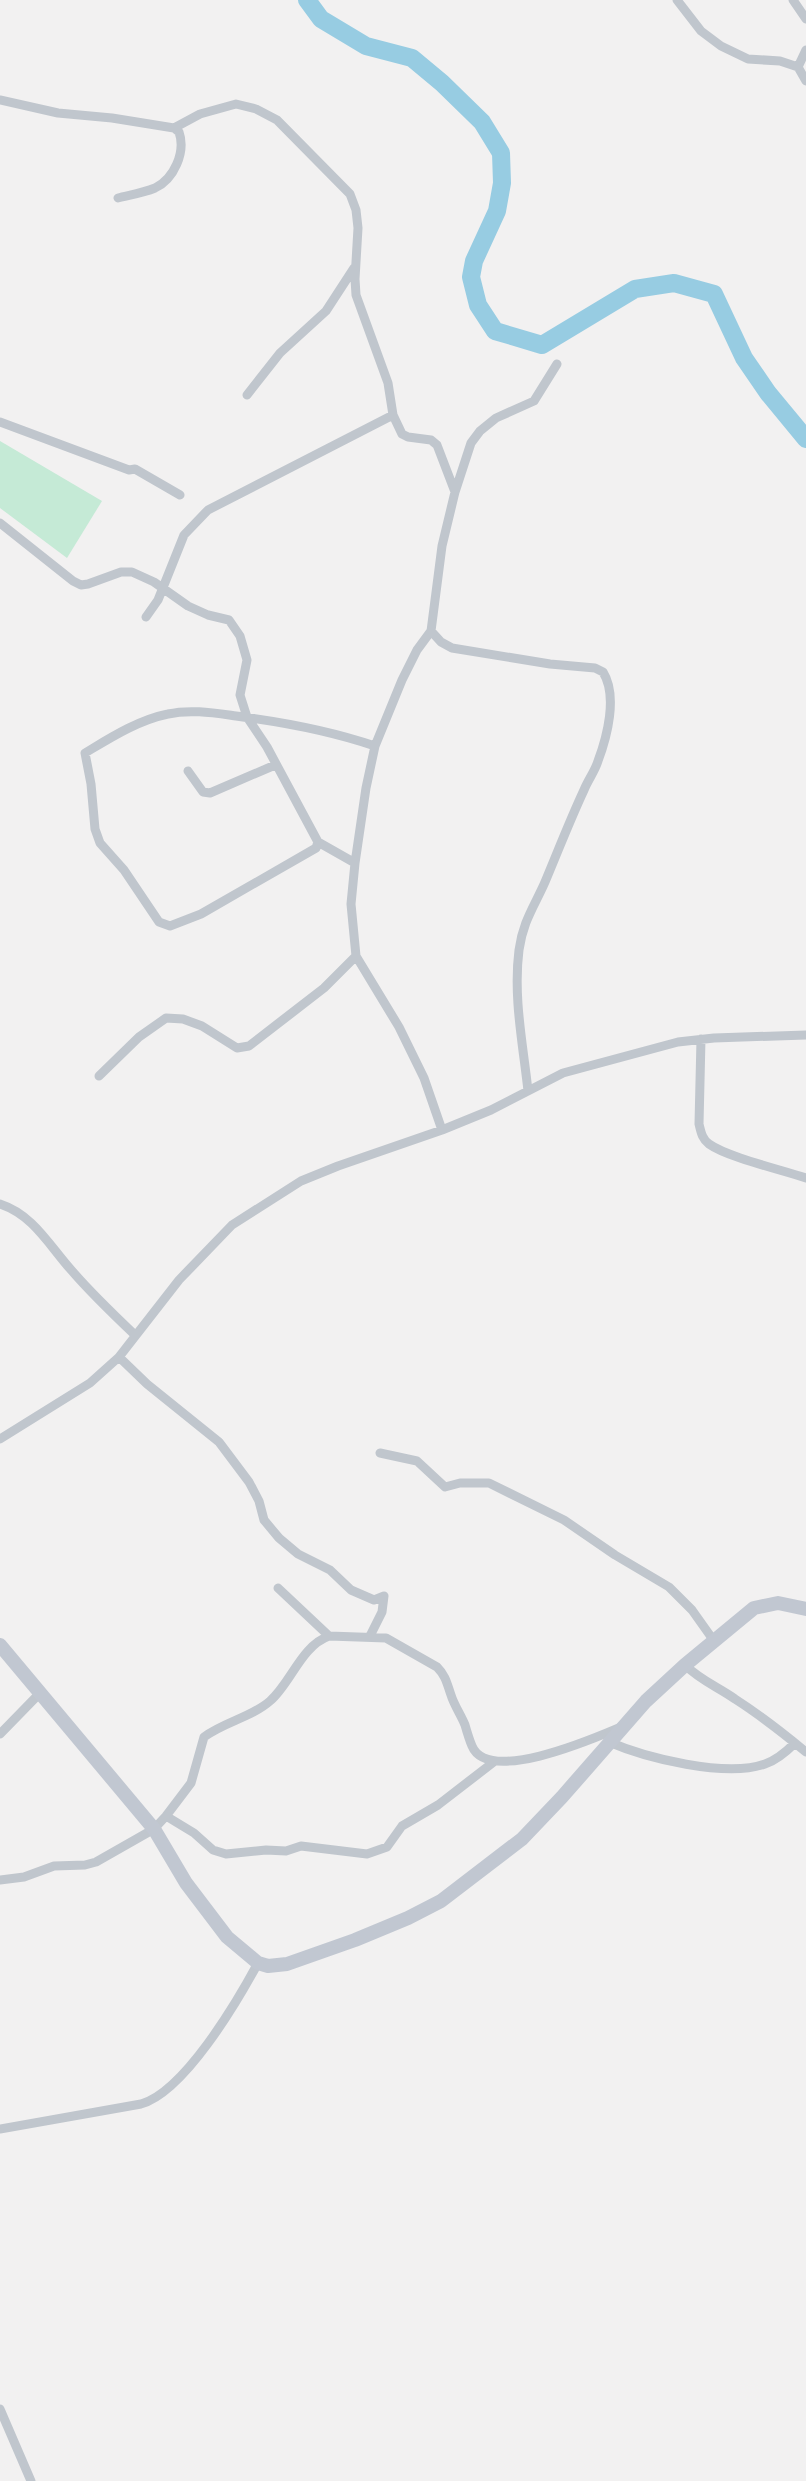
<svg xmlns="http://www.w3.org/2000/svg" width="806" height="2481" viewBox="0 0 806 2481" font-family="'Nunito Sans',sans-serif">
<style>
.grass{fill:#c5ead6}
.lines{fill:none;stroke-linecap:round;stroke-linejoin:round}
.river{stroke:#97cce2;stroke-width:18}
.street{stroke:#c0c6cd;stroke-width:9}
.secondary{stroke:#c1c7d1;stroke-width:14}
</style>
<rect width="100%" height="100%" fill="#f2f1f1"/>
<path class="grass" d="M0 441 102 501 67 558 0 508Z"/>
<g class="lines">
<path class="river" d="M307 0 321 19 366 46 412 58 442 83 482 122 501 153 502 183 497 211 474 261 471 277 478 305 495 331 542 345 635 289 674 283 714 294 744 358 768 393 806 439"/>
<path class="street" d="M677 0 701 31 721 46 748 59 780 61 798 67
M793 0 806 19
M806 50 798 67 806 81
M0 100 58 113 112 118 174 128 179 132C186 152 174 179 155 188 143 193 130 195 118 198
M174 128 200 114 236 104 256 109 277 120 350 194 356 210 358 228 355 279 356 295 388 383 393 415 402 434 408 437 431 440 437 445 455 492
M247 395 280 353 326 311 354 268
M0 422 129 470 135 469 180 495
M0 523 73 581 81 585 88 584 121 572H132L154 582 188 606 208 615 229 620 240 636 247 660 240 695 247 717 267 747 318 842 355 863 351 904 356 956 399 1027 424 1078 442 1130
M146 617 158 600 184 535 208 510 393 415
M431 631 441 642 452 648 550 664 595 668 603 672C618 696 607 737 598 761 595 771 588 780 584 790 570 820 558 851 545 882 534 907 523 921 519 950 513 997 523 1044 528 1091
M188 771 203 792 210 793 275 765
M318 842 316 848 201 914 170 926 159 922 124 870 100 843 95 829 91 784 85 753C110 738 138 720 168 714 190 709 214 713 236 716 283 722 331 731 375 746
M355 863 366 788 375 746 402 680 417 650 431 631 442 546 455 492 471 443 480 431 496 418 534 401 557 364
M701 1039 699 1124C701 1132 702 1139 709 1144 727 1157 782 1170 806 1178
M99 1076 139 1037 166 1018 183 1019 202 1026 237 1048 249 1046 324 988 356 956
M0 1204C34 1215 50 1247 73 1272 92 1294 114 1315 135 1335
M119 1357 147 1384 219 1442 249 1482 259 1501 264 1520 279 1538 298 1554 330 1570 351 1590 374 1600 384 1596 382 1612 370 1636
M0 1439 90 1383 119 1357 179 1280 232 1225 301 1181 338 1166 442 1130 491 1110 563 1073 678 1042 714 1038 806 1035
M380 1453 417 1461 445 1487 460 1483H489L564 1520 615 1555 669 1587 692 1610 714 1641
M278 1588 329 1636
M685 1665C700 1680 718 1687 735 1699 760 1715 783 1733 806 1752
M0 1734 40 1693
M609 1742C646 1758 726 1778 765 1764 777 1760 786 1752 795 1743
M166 1816 194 1833 213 1850 226 1854 266 1850 286 1851 301 1846 367 1854 387 1847 402 1826 438 1805 495 1761
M0 1880 24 1877 54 1866 85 1865 96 1862 154 1829 166 1816 191 1783 204 1737C224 1722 252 1717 270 1701 291 1683 301 1646 329 1636L386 1638 437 1667C446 1676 447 1684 451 1695 454 1705 461 1715 465 1725 467 1732 469 1739 472 1746 488 1785 595 1738 621 1727
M0 2129 141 2104C184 2092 237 2002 258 1963
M0 2409 31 2481"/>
<path class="secondary" d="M0 1645 154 1829 186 1883 227 1937 258 1963 268 1966 287 1964 355 1940 408 1918 441 1901 522 1839 562 1797 646 1701 685 1665 754 1608 778 1603 806 1609"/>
</g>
</svg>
